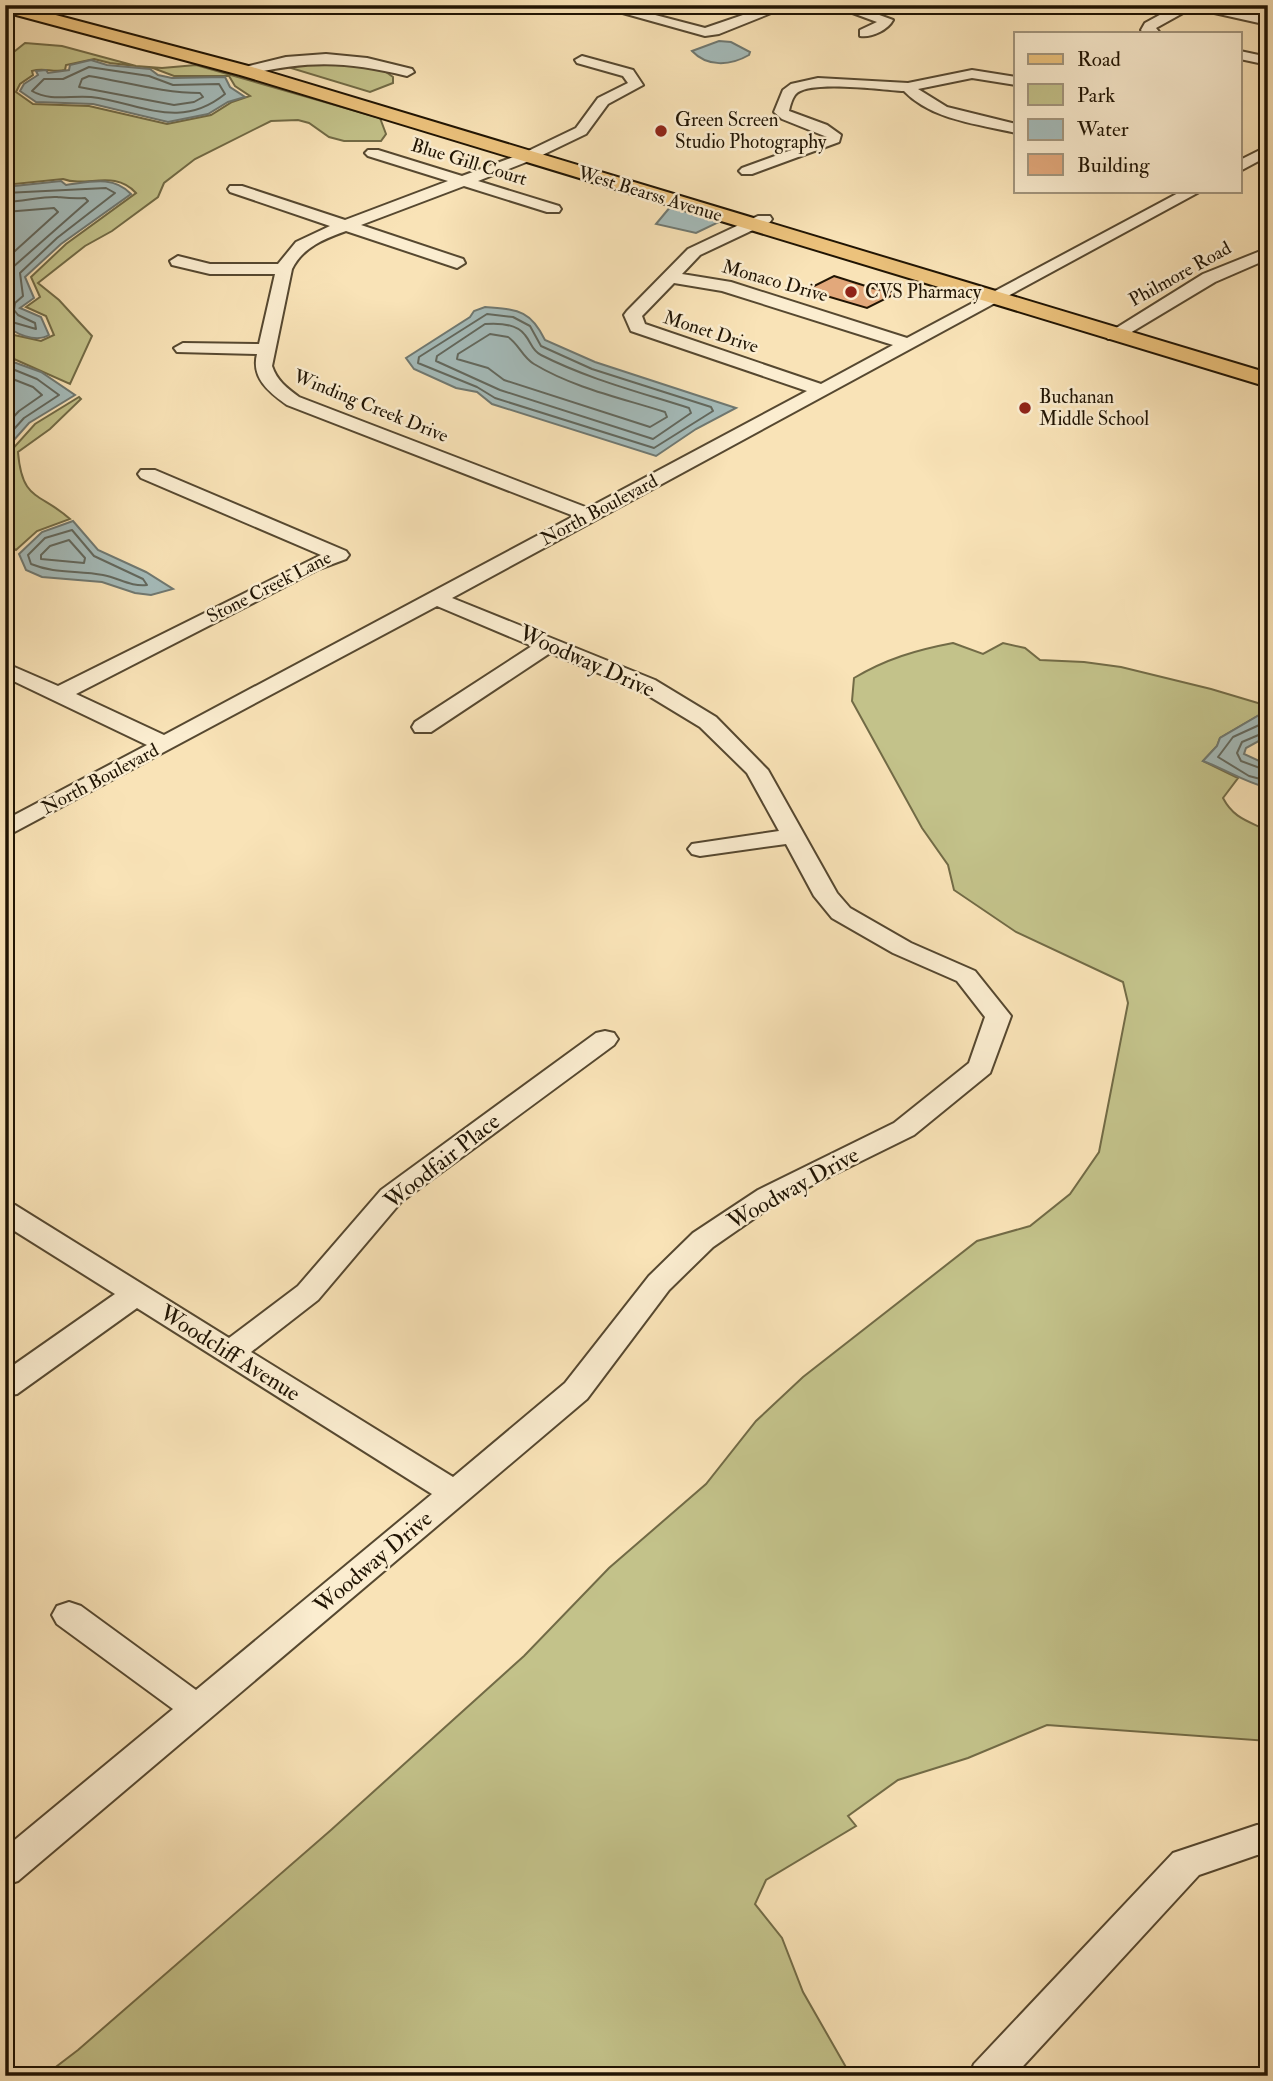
<svg xmlns="http://www.w3.org/2000/svg" width="1273" height="2081" viewBox="0 0 1273 2081" font-family="'IM FELL Double Pica',serif">
<style>
.green{fill:#c3c28a;stroke:#726b46;stroke-width:2;fill-rule:evenodd}
.water{fill:#a4bbba;stroke:#6f7871;stroke-width:2}
.lines{fill:none;stroke-linecap:round;stroke-linejoin:round}
.shore{stroke:#62685e;stroke-width:2}
.building{fill:#e2a87b;stroke:#201403;stroke-width:2}
.minor-casing{stroke:#564830;stroke-width:4}
.major-casing{stroke:#201403;stroke-width:4}
.minor{fill:#fbedd0;fill-rule:evenodd}
.major{fill:#ecc27c;fill-rule:evenodd}
.poi-dot{fill:#8f2418;stroke:#fbedd0;stroke-width:2.5}
.labels{text-anchor:middle;dominant-baseline:central;stroke-width:5;stroke-linejoin:round;paint-order:stroke}
.far-poi-label{font-size:19px;fill:#201403;stroke:#fbedd0;text-anchor:start}
.far-street-label{font-size:19px;fill:#201403;stroke:#fbedd0}
.street-label{font-size:23px;fill:#201403;stroke:#fbedd0}
</style>
<rect width="100%" height="100%" fill="#f9e3b7"/>
<filter id="stains"><feTurbulence type="fractalNoise" baseFrequency=".00286" numOctaves="4"/><feColorMatrix values="0 0 0 0 .2 0 0 0 0 .09 0 0 0 0 .02 0 0 0 .5 -.17"/></filter>
<radialGradient id="worn" r=".72"><stop offset=".6" stop-color="#630" stop-opacity="0"/><stop offset="1" stop-color="#630" stop-opacity=".3"/></radialGradient>
<path class="green" d="M25 43 62 46 136 66 162 68 196 65 380 118 386 134 381 141H344L329 137 309 123 298 120 271 121 195 159 164 183 158 197 112 231 85 246 38 283 59 300 92 336 70 384 5 355V333L41 341 54 335 46 316 26 307 40 297 31 277 66 244 136 193C114 169 87 188 63 179L5 185V72L13 69 5 64V59ZM94 59 110 63 153 68 174 76H229L235 86 250 96 232 102 211 115 167 124 89 106 33 104 16 92 20 84 33 75 32 71C44 67 53 73 65 70L66 65Z
M286 62 379 67 393 77V83L370 92 281 65Z
M79 397 81 399 50 429 18 452C22 502 40 492 70 519L37 531 16 550 5 542V459L8 454 35 424Z
M953 643 983 654 1003 643 1025 648 1040 660 1084 662 1121 667 1211 689 1268 706V714H1261L1220 738 1217 746 1203 761 1238 778 1223 798C1234 819 1249 821 1268 831V1741L1047 1725 968 1758 898 1780 848 1816 856 1826 766 1880 755 1904 782 1938 803 1992 851 2076H44L78 2050 331 1830 524 1656 609 1568 706 1484 756 1421 803 1377 977 1241 1030 1226 1070 1194 1099 1152 1128 1003 1123 982 1016 932 954 890 948 865 922 828 852 701 854 678C886 659 916 650 953 643Z"/>
<path class="water" d="M719 41 731 42 750 52 749 55C730 66 707 67 692 51Z
M91 60 107 65 150 69 158 75 172 78 225 77 230 87 245 97 228 102 208 114 168 122 93 104 36 102 20 91 24 84 38 75 36 71 46 70 48 73 69 70 70 65Z
M61 181 66 185C90 182 113 175 131 194L61 244 25 277 34 298 20 308 41 317 49 335C36 343 13 334 5 323V187Z
M671 206 721 221 696 233 656 224Z
M485 307C517 310 530 309 545 340L595 362 736 408 696 429 656 456 492 404 477 392 456 388 414 369 406 358 470 317 474 311Z
M5 359 41 372 75 395 29 423 5 450Z
M73 521 98 550 146 572 173 589 151 595 135 593 102 582 42 577 26 570 19 554 42 532Z
M1261 714H1268V736L1246 748 1244 754 1268 765V788C1244 782 1225 769 1203 761L1217 746 1220 738Z"/>
<g class="lines">
<path class="shore" d="M89 67 149 76 173 85 219 84 225 94C179 131 141 103 91 97 70 95 51 102 32 91L44 79H63Z
M89 76C126 82 163 93 200 93L203 97 194 102 174 105 79 87 82 79Z
M5 193 106 188 115 193 57 238 20 273 23 296 15 303 14 310 18 315 35 323 36 329 5 320
M5 202C21 202 44 196 57 197 67 198 74 199 85 198L88 201 13 267 10 277 13 292 5 309
M5 212 54 208 58 212 5 260
M487 314 513 317 530 326 541 346 592 369 711 407 713 411 654 448 495 398 477 387 418 363 419 357Z
M485 324C498 323 516 323 525 335 531 342 532 351 541 355 588 379 639 392 689 408L691 413 653 439 500 390 436 361 437 356Z
M490 334 508 337C519 344 522 357 534 364 574 388 621 398 665 412L667 417 650 427 504 380 488 368 457 359 458 354Z
M5 366 37 379 59 395 24 418 5 439
M5 376 33 387 42 395 19 411 5 426
M72 530 94 556 143 579 147 585C131 587 119 578 103 575 79 570 55 574 31 564L28 555 45 538Z
M69 540 85 558 84 563 41 559V555L50 546Z
M1268 721 1233 737 1218 757 1249 776 1268 781
M1268 731 1242 742 1237 753 1241 761 1268 771"/>
</g>
<path class="building" d="M834 276 872 288 897 293 867 308 806 290Z"/>
<g class="lines">
<g class="minor-casing">
<path id="minor" d="M594 5H617L705 28 772 5H791L719 34 705 36Z
M831 5H852L893 20C888 30 871 38 860 36V30L877 22Z
M1178 5H1214L1268 17V25L1192 8 1156 28 1160 33H1143L1141 30 1145 23Z
M1240 51 1268 57V65L1240 59Z
M326 54 367 58 412 69 414 72 407 76C347 61 306 60 246 75L239 71 241 68 286 57Z
M582 56 633 70 643 85 608 104 586 134 534 159 478 181 559 206 561 209 559 212H547L464 186 361 225 463 259 465 263 457 268 346 231C324 239 303 247 292 269L272 366C277 381 287 388 299 397L588 508 807 391 631 331 624 315 627 311 688 249 758 216H770L772 219 770 222 700 255 682 274 731 282 907 338 1182 191H1201L452 598 655 680 716 717 768 770 837 893 850 908 911 943 975 971 1011 1016 990 1073 914 1135 778 1202 713 1247 669 1290 587 1399 18 1881 5 1885V1848L173 1709 57 1624 52 1615 57 1606 69 1602 81 1606 196 1690 432 1494 137 1308 17 1394 5 1396V1371L115 1294 5 1225V1203L15 1205 229 1338 298 1286 381 1190 596 1033 605 1031 614 1033 618 1039 614 1045 401 1202 318 1300 251 1352 453 1477 565 1383 649 1276 693 1233 758 1190 894 1123 969 1063 985 1017 957 981 893 953 832 918 814 896 786 844 700 856 692 854 688 849 692 844 779 831 747 773 700 727 639 690 550 653 431 732H415L412 727 415 722 532 646 437 606 5 837V820L147 745 5 677V663L58 686 321 555 141 478 138 474 141 470H155L346 551 349 555 346 559 319 569 76 694 164 735 574 516 287 405C269 392 251 378 257 354L177 352 174 348 183 343 259 344 275 274H210L172 265 170 261 178 256 210 264H278L296 242 330 226 230 192 228 189 230 186H242L345 220 448 181 368 156 365 153 368 150H378L462 176 524 153 576 128 598 98 628 83 623 76 577 63 575 60ZM674 283 722 291 893 345 821 384 645 324 642 316Z
M972 70 1016 77V85L972 78 918 89 947 107 1016 124V133C978 124 932 120 904 91 884 90 806 79 795 95 792 99 790 106 789 111L827 125 841 135 839 142 752 174H742L739 171 742 168 827 137 782 119 774 112 783 90 791 84 818 78 908 83Z
M1268 146V156L1240 171V160Z
M1268 248V259L1215 282 1120 339H1108L1105 335 1203 274Z
M1268 1824V1854L1257 1855 1199 1875 1014 2076H969L974 2064 1173 1853 1257 1825Z"/>
</g>
<g class="major-casing">
<path id="major" d="M5 5H18L252 67 1268 373V387L240 75 5 12Z"/>
</g>
<use href="#minor" class="minor"/>
<use href="#major" class="major"/>
</g>
<g class="poi-dot">
<circle cx="661" cy="131" r="7"/>
<circle cx="851" cy="292" r="7"/>
<circle cx="1025" cy="408" r="7"/>
</g>
<g class="labels">
<g class="far-poi-label">
<text x="675" y="120">Green Screen<tspan x="675" dy="22">Studio Photography</tspan></text>
<text x="865" y="292">CVS Pharmacy</text>
<text x="1039" y="397">Buchanan<tspan x="1039" dy="22">Middle School</tspan></text>
</g>
<g class="far-street-label">
<text transform="translate(469 162) rotate(17)">Blue Gill Court</text>
<text transform="translate(650 194) rotate(17)">West Bearss Avenue</text>
<text transform="translate(1180 274) rotate(-29)">Philmore Road</text>
<text transform="translate(775 281) rotate(16)">Monaco Drive</text>
<text transform="translate(711 332) rotate(18)">Monet Drive</text>
<text transform="translate(371 406) rotate(22)">Winding Creek Drive</text>
<text transform="translate(599 510) rotate(-28)">North Boulevard</text>
<text transform="translate(269 587) rotate(-27)">Stone Creek Lane</text>
<text transform="translate(100 779) rotate(-28)">North Boulevard</text>
</g>
<g class="street-label">
<text transform="translate(587 661) rotate(24)">Woodway Drive</text>
<text transform="translate(442 1161) rotate(-38)">Woodfair Place</text>
<text transform="translate(793 1188) rotate(-29)">Woodway Drive</text>
<text transform="translate(230 1353) rotate(32)">Woodcliff Avenue</text>
<text transform="translate(373 1562) rotate(-40)">Woodway Drive</text>
</g>
</g>
<rect width="1273" height="2081" fill="none" stroke="#f9e3b7" stroke-width="28"/>
<rect x="7" y="7" width="1259" height="2067" fill="none" stroke="#201403" stroke-width="3.5"/>
<rect x="14" y="14" width="1245" height="2053" fill="none" stroke="#201403" stroke-width="2"/>
<rect x="1014" y="32" width="228" height="161" fill="#fbedd0" stroke="#a3967e" stroke-width="2"/>
<rect x="1028" y="54" width="35" height="10" fill="#ecc27c" stroke="#a3967e" stroke-width="2"/>
<text x="1077" y="66" font-size="21" fill="#201403">Road</text>
<rect x="1028" y="84" width="35" height="21" fill="#c3c28a" stroke="#a3967e" stroke-width="2"/>
<text x="1077" y="102" font-size="21" fill="#201403">Park</text>
<rect x="1028" y="119" width="35" height="21" fill="#a4bbba" stroke="#a3967e" stroke-width="2"/>
<text x="1077" y="136" font-size="21" fill="#201403">Water</text>
<rect x="1028" y="154" width="35" height="21" fill="#e2a87b" stroke="#a3967e" stroke-width="2"/>
<text x="1077" y="172" font-size="21" fill="#201403">Building</text>
<rect width="100%" height="100%" filter="url(#stains)"/>
<rect width="100%" height="100%" fill="url(#worn)"/>
</svg>
